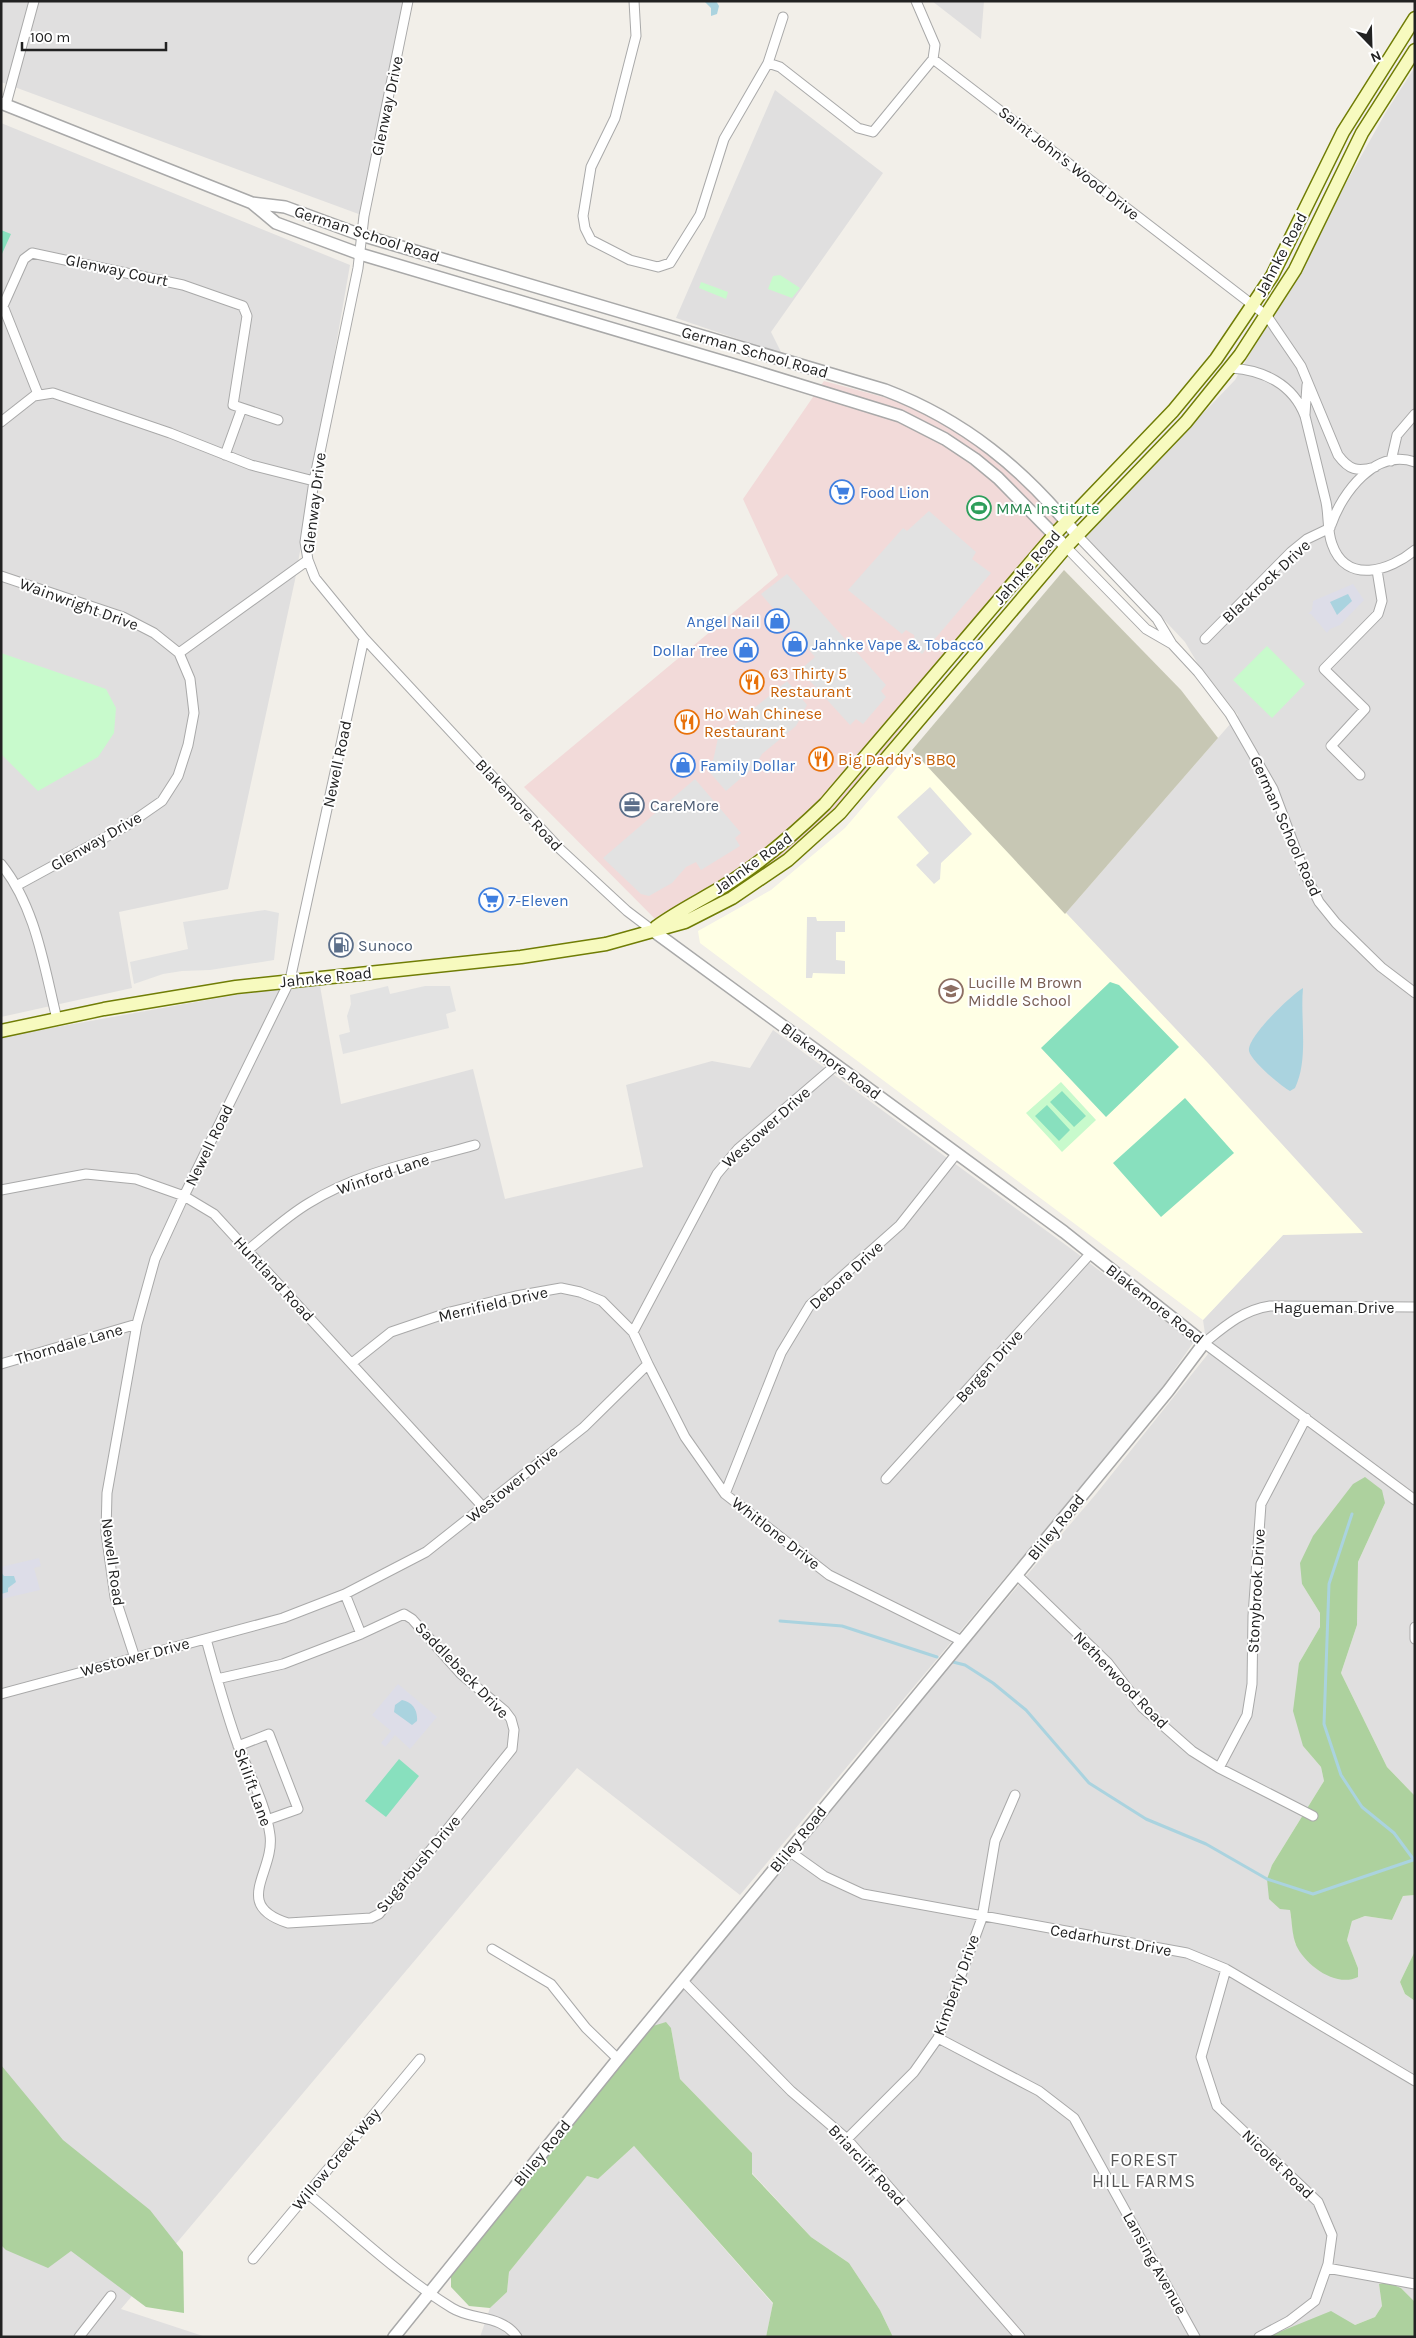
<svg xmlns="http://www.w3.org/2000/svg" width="1416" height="2338" viewBox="0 0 1416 2338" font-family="Karla,sans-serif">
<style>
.residential{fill:#e0dfdf}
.commercial{fill:#f2dad9}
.education{fill:#ffffe5}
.construction{fill:#c7c7b4}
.forest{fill:#add19e}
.park{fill:#c8facc}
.pitch{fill:#88e0be}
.parking{fill:#e2e2e2}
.plaza{fill:#dddde8}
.water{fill:#aad3df}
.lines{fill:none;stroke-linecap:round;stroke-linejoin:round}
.stream{stroke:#aad3df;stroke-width:3}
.minor-casing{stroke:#a9a9a9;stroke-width:11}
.tertiary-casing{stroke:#a9a9a9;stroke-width:14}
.secondary-casing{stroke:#707d05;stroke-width:15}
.minor{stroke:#fff;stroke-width:9}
.tertiary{stroke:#fff;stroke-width:11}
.secondary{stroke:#f7fabf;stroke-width:12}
.labels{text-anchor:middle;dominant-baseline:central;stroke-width:4;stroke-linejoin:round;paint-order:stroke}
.street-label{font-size:16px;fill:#222;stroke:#fff}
.shop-label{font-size:16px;fill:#366cbe;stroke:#fff;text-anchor:start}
.leisure-label{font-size:16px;fill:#27864d;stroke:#fff;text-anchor:start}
.food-label{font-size:16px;fill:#c56008;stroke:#fff;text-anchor:start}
.service-label{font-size:16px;fill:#4e5e75;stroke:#fff;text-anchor:start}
.education-label{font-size:16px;fill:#785e54;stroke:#fff;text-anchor:start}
.neighbourhood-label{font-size:18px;letter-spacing:1px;fill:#555;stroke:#fff}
</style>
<rect width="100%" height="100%" fill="#f2efe9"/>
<path class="residential" d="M1 1H408L364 216 1 82Z
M932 1H984L981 39Z
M1415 67V1796L1387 1767 1341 1673 1357 1625 1358 1562 1385 1503 1302 1584 1320 1613V1627L1299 1663 1303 1746 1321 1767 1324 1781 1272 1865 1267 1879 1290 1910 1295 1944 1358 1977V1968L1347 1940 1352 1921 1365 1916 1392 1920 1403 1896 1415 1895V1951L1400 1982 1405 1994 1415 2001V2302L1401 2288 1387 2282 1379 2284 1382 2306 1375 2317 1355 2325 1267 2337H893L880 2310 849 2263 811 2237 752 2173V2153L680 2079 671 2028 653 2026 953 1662 1096 1494 1208 1354 1203 1320 1283 1235 1295 1161 1207 1063 1065 914 1238 715 1198 664 1185 642 1085 536 1235 380 1386 112Z
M775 90 883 173 771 332 782 354 676 318Z
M1 123 350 265 295 580 228 889 119 912 132 988 1 1017Z
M320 986 341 1104 473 1069 505 1199 643 1167 626 1085 712 1061 750 1068 773 1030 1074 1251 1193 1343 1154 1399 740 1895 577 1768 121 2309 206 2337H1V1037L263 990Z
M634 2146 773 2304 766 2337H480L490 2308 507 2292 509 2272 587 2176 598 2179Z"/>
<path class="commercial" d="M824 381 935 411 987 442 1072 525 1046 547 834 812 765 880 669 933 524 787 778 575 743 499Z"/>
<path class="education" d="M912 750 1208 1063 1363 1233 1283 1235 1203 1320 700 943 698 931 771 890 845 828Z"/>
<path class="construction" d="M1064 570 1181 690 1218 738 1065 914 912 750Z"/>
<path class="forest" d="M1365 1477 1382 1490 1385 1503 1358 1562 1357 1625 1341 1673 1387 1767 1415 1796V1895L1403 1896 1392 1920 1365 1916 1352 1921 1347 1940 1358 1968V1977C1336 1988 1305 1965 1296 1945 1292 1935 1292 1921 1290 1910L1280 1909 1269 1899 1267 1879 1272 1865 1324 1781 1321 1767 1303 1746 1293 1711 1299 1663 1320 1627V1613L1302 1584 1300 1563 1313 1536 1353 1484Z
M1415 1951V2001L1405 1994 1400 1982Z
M666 2022 671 2028 680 2079 752 2153V2174L811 2237 849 2263 880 2310 893 2337H766L773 2303 634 2146 598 2179 587 2176 509 2272 507 2292 490 2308 469 2306 451 2287V2273L458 2261 653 2026Z
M1 2065 63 2140 150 2210 183 2252 184 2313 146 2307 71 2251 48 2268 6 2250 1 2245Z
M1387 2282 1401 2288 1415 2302V2337H1267L1331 2311 1355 2325 1375 2317 1382 2306 1379 2284Z"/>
<path class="park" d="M780 275 800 288 792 298 768 289 773 276Z
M701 282 728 292 726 299 699 288Z
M1267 646 1305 684 1272 718 1233 680Z
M1 653 106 689 116 708 114 733 98 757 38 791 1 754Z
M1061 1082 1096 1120 1062 1152 1026 1113Z"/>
<path class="pitch" d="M1 230 11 234 1 256Z
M1110 982 1119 985 1179 1047 1106 1117 1041 1048Z
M1062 1091 1086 1116 1074 1127 1050 1102Z
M1185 1098 1234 1153 1161 1217 1113 1163Z
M1047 1105 1070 1130 1059 1141 1035 1116Z
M399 1759 419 1776 386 1817 365 1801Z"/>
<path class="parking" d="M929 511 976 552 972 559 991 573 922 654 917 650 914 635 906 630 902 634 848 590 903 528 907 531Z
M787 574 886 685 881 691 886 697 863 724 856 719 850 725 800 670 815 657 761 594Z
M787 681 807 705 796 726 762 754 755 766 726 791 705 767 713 761 718 738Z
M695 779 741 833 735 838 740 846 701 870 696 862 686 867 672 883 649 896 641 894 603 858Z
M930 787 972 834 941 863 940 879 934 884 916 865 929 853 897 817Z
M265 910 279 913 274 960 210 970 182 971 163 974 134 984 130 962 188 949 183 922Z
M807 917H816L817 921H845V932H836V960L845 961V974L813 973 812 978H806Z
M388 986 390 994 425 986H450L456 1011 446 1014 449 1028 343 1054 339 1035 350 1032 347 1016 351 1004 350 995Z"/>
<path class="plaza" d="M1353 584 1364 600 1340 625 1330 629 1327 633 1311 614H1308L1312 610 1313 601Z
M39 1558 41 1566 34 1568 40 1590 1 1599V1594L8 1592 7 1589 12 1587 1 1572V1567Z
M398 1684 437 1717 410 1749 395 1735 385 1747 381 1743 391 1731 372 1715Z"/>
<path class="water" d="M716 1 719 6 717 14 711 16V8L704 1Z
M1348 594 1352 601 1337 615 1330 602Z
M1303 988C1300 1020 1309 1059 1295 1088L1290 1091C1281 1086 1251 1061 1249 1051 1247 1037 1291 995 1303 988Z
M1 1572 4 1576H14L16 1582 8 1588V1592L1 1594Z
M402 1700C413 1702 418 1711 417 1721L412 1725 394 1712 395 1705Z"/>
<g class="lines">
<path class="stream" d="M1352 1514 1329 1584 1324 1724 1341 1775 1362 1807 1394 1833 1414 1860
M780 1621 842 1626 937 1657
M953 1662 965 1665 993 1683 1026 1710 1089 1783 1146 1819 1206 1844 1267 1879 1313 1894 1413 1860"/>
<g class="minor-casing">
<path id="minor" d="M634 1 636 36 615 118 591 167 583 216 585 228 591 240 630 260 658 267 670 263 700 215 724 139 768 63 783 17
M916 1 935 45 933 59 1267 316 1301 366 1338 455C1349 470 1357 472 1375 467
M768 63 780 67 858 128 873 132 933 59
M6 104 34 1
M1231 368C1263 370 1293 384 1305 416 1312 444 1319 473 1326 502 1329 516 1327 531 1332 544 1346 585 1390 571 1415 550
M38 394 3 306 24 259 32 253 183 285 243 306 247 316 233 405 278 420
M1305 414 1307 385
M1 422 34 396 53 393 170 433 251 465 314 481
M225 455 242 408
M1391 461 1397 435 1415 414
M1331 525C1342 493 1375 448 1415 462
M1077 535 1157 619 1172 644 1198 672 1230 714 1273 789 1305 874 1319 902 1336 923 1381 967 1415 993
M1066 547 1146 629 1172 644
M308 560 315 578 364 638 560 849 627 911 652 930
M1 576 123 617 154 633 179 653
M1205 639 1291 552 1307 539 1330 528
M1360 775 1331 746 1365 709 1324 669 1378 614 1382 601 1377 570
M1 864C36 907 44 967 57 1019
M16 886 126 826 162 801 178 776 188 745 194 713 190 679 179 653 308 560 305 542 314 481 358 268 364 216 408 1
M1 1190 86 1174 136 1179 184 1196 214 1214 484 1508
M248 1250C268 1234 287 1216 309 1203 359 1172 419 1161 475 1145
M1415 1307 1270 1306C1243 1310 1225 1326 1204 1343L1415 1500
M352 1363 391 1332 450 1312 516 1296 561 1288 580 1292 602 1301 633 1332
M1 1364 137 1324
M648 1364 685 1437 725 1494 829 1575 962 1641
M886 1479 1091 1253
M725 1494 781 1353 810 1305 900 1225 957 1153
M1017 1575 1108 1663 1142 1707 1192 1751 1219 1768 1313 1816
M345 1594 361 1634
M1415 1627V1639
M206 1639C216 1675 226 1713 239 1748 250 1776 266 1805 270 1835 275 1872 231 1905 288 1923L371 1918 379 1914 512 1749 514 1730 511 1719 505 1711 461 1674 412 1619 404 1614 361 1634 283 1664 217 1679
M135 1658 115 1597 106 1533 107 1493 137 1324 155 1259 184 1196 290 980 364 638
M1 1694 283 1618 345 1594 426 1552 584 1427 648 1364 633 1332 717 1174 738 1149 836 1065
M238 1746 269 1734 298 1809 267 1820
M1219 1768 1247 1715 1252 1684 1253 1616 1261 1504 1306 1418
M789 1851 824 1876 863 1894 1187 1953 1226 1969 1415 2081
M492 1949 551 1984 586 2028 618 2059
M1226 1969 1201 2057 1217 2106 1318 2202 1332 2235 1328 2264 1315 2301 1289 2321 1259 2337
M683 1981 791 2091 847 2139 1020 2337
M938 2038 1039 2091 1074 2118 1195 2337
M847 2139 914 2072 938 2038 982 1918 995 1841 1015 1795
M307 2193C354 2232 400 2276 452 2308 473 2321 501 2314 517 2337
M253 2259 420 2059
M1327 2268 1415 2284
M79 2337 111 2296"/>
</g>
<g class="tertiary-casing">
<path id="tertiary" d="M1 103 252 203 285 207 361 235 885 390C964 420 1024 469 1077 535
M252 203 276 223 360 254 738 366 900 416 945 439 975 459 998 478 1066 547
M394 2337 618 2059 1168 1391 1204 1343 1064 1232 652 930"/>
</g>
<g class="secondary-casing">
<path id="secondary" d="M656 927C678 911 701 900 724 886 761 863 794 834 825 804L1055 534 1173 411 1216 359 1272 276 1343 132 1415 18
M1 1031 104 1009 236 987 521 957 606 944 685 922 732 898 788 860 840 813 1066 547 1186 422 1240 355 1295 270 1362 133 1415 50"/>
</g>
<use href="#minor" class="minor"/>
<use href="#tertiary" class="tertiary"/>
<use href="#secondary" class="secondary"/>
</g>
<defs>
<g id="supermarket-ring" transform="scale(1.25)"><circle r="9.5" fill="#fff" stroke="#3f7fe0" stroke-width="1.5"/><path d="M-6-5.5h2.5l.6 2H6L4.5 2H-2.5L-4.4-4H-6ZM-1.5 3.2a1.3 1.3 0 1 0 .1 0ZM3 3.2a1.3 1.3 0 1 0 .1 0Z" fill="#3f7fe0"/></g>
<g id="stadium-ring" transform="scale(1.25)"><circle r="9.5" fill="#fff" stroke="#2e9e5b" stroke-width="1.5"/><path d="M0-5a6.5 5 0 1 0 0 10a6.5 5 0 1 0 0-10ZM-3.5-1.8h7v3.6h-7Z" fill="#2e9e5b"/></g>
<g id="shop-ring" transform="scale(1.25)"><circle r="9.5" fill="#fff" stroke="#3f7fe0" stroke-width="1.5"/><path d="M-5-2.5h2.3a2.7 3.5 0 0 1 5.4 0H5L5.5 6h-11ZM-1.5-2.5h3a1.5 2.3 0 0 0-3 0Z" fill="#3f7fe0"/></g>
<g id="restaurant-ring" transform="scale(1.25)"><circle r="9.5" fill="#fff" stroke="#e8710a" stroke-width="1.5"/><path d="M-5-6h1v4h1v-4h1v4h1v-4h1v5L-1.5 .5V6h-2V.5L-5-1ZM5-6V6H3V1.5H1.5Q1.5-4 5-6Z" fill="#e8710a"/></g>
<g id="office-ring" transform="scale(1.25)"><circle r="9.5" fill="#fff" stroke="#5c6f8a" stroke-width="1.5"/><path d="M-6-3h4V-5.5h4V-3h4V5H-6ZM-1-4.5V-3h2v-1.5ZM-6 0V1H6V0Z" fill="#5c6f8a"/></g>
<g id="fuel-ring" transform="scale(1.25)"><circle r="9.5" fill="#fff" stroke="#5c6f8a" stroke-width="1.5"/><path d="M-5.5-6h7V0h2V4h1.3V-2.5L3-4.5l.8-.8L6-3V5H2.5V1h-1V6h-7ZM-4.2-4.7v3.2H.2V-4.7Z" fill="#5c6f8a"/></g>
<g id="school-ring" transform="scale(1.25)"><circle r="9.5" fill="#fff" stroke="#8d6e63" stroke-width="1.5"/><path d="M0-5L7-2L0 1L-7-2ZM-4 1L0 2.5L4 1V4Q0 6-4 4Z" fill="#8d6e63"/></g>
</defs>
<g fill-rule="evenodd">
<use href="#supermarket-ring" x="842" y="492"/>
<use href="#stadium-ring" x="979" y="508"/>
<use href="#shop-ring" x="777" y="621"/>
<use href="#shop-ring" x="795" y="644"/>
<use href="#shop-ring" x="746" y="650"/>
<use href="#restaurant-ring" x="752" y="682"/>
<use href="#restaurant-ring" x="687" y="722"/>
<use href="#restaurant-ring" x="821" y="759"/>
<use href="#shop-ring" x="683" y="765"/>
<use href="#office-ring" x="632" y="805"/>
<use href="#supermarket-ring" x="491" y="900"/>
<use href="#fuel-ring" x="341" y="945"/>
<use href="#school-ring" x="951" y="991"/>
</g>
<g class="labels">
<g class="street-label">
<text transform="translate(387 106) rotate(-78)">Glenway Drive</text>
<text transform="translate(1069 163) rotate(38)">Saint John's Wood Drive</text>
<text transform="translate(367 234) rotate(18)">German School Road</text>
<text transform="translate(1281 254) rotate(-62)">Jahnke Road</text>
<text transform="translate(117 270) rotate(12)">Glenway Court</text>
<text transform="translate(755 352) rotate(16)">German School Road</text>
<text transform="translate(314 503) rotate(-83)">Glenway Drive</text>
<text transform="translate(1027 567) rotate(-49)">Jahnke Road</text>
<text transform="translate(1266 581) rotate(-43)">Blackrock Drive</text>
<text transform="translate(79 604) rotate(20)">Wainwright Drive</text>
<text transform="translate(337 764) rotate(-78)">Newell Road</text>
<text transform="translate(519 805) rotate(47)">Blakemore Road</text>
<text transform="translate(1286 826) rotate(66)">German School Road</text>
<text transform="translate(96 841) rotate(-30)">Glenway Drive</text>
<text transform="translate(753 863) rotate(-36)">Jahnke Road</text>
<text transform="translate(326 977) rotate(-6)">Jahnke Road</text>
<text transform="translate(831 1061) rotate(36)">Blakemore Road</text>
<text transform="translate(766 1127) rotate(-42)">Westower Drive</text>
<text transform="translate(209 1145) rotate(-64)">Newell Road</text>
<text transform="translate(383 1174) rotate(-19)">Winford Lane</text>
<text transform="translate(846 1275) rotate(-42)">Debora Drive</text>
<text transform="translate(274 1279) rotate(47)">Huntland Road</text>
<text transform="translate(493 1304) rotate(-13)">Merrifield Drive</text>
<text transform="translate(1155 1304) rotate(38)">Blakemore Road</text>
<text x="1334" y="1307">Hagueman Drive</text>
<text transform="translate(69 1344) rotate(-16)">Thorndale Lane</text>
<text transform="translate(989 1366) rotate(-48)">Bergen Drive</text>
<text transform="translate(512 1484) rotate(-39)">Westower Drive</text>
<text transform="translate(1056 1527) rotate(-51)">Bliley Road</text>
<text transform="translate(776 1533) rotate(38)">Whitlone Drive</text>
<text transform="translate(113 1562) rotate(82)">Newell Road</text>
<text transform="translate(1256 1591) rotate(-87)">Stonybrook Drive</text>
<text transform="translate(135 1657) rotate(-15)">Westower Drive</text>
<text transform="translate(462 1670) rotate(46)">Saddleback Drive</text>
<text transform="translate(1121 1680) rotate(46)">Netherwood Road</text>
<text transform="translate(253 1787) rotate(70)">Skilift Lane</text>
<text transform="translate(798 1839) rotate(-51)">Bliley Road</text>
<text transform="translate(418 1864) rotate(-50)">Sugarbush Drive</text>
<text transform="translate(1111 1940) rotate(10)">Cedarhurst Drive</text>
<text transform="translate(956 1985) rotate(-70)">Kimberly Drive</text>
<text transform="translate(542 2153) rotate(-51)">Bliley Road</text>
<text transform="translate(336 2159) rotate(-50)">Willow Creek Way</text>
<text transform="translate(1278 2164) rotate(44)">Nicolet Road</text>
<text transform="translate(867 2165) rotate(47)">Briarcliff Road</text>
<text transform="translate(1155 2263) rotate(61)">Lansing Avenue</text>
</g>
<g class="shop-label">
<text x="860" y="492">Food Lion</text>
<text x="760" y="621" text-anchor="end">Angel Nail</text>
<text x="812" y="644">Jahnke Vape &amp; Tobacco</text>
<text x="728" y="650" text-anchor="end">Dollar Tree</text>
<text x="700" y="765">Family Dollar</text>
<text x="508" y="900">7-Eleven</text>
</g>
<g class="leisure-label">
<text x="996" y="508">MMA Institute</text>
</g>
<g class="food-label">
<text x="770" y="673">63 Thirty 5<tspan x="770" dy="18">Restaurant</tspan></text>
<text x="704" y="713">Ho Wah Chinese<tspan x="704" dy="18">Restaurant</tspan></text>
<text x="838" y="759">Big Daddy's BBQ</text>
</g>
<g class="service-label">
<text x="650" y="805">CareMore</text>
<text x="358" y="945">Sunoco</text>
</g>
<g class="education-label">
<text x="968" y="982">Lucille M Brown<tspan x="968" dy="18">Middle School</tspan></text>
</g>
<g class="neighbourhood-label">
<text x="1144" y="2160">FOREST<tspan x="1144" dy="21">HILL FARMS</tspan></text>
</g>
</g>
<rect width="1416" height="2338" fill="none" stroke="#222222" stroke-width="5"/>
<g transform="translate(1371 45) rotate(157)" stroke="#ffffff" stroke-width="4" paint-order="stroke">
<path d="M0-4L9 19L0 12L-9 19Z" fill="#222222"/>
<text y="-8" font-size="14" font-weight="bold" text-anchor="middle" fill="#222222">N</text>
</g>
<path d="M22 42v8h144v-8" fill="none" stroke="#222222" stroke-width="2.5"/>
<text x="30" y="42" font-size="15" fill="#222222" stroke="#ffffff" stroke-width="4" paint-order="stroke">100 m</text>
</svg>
